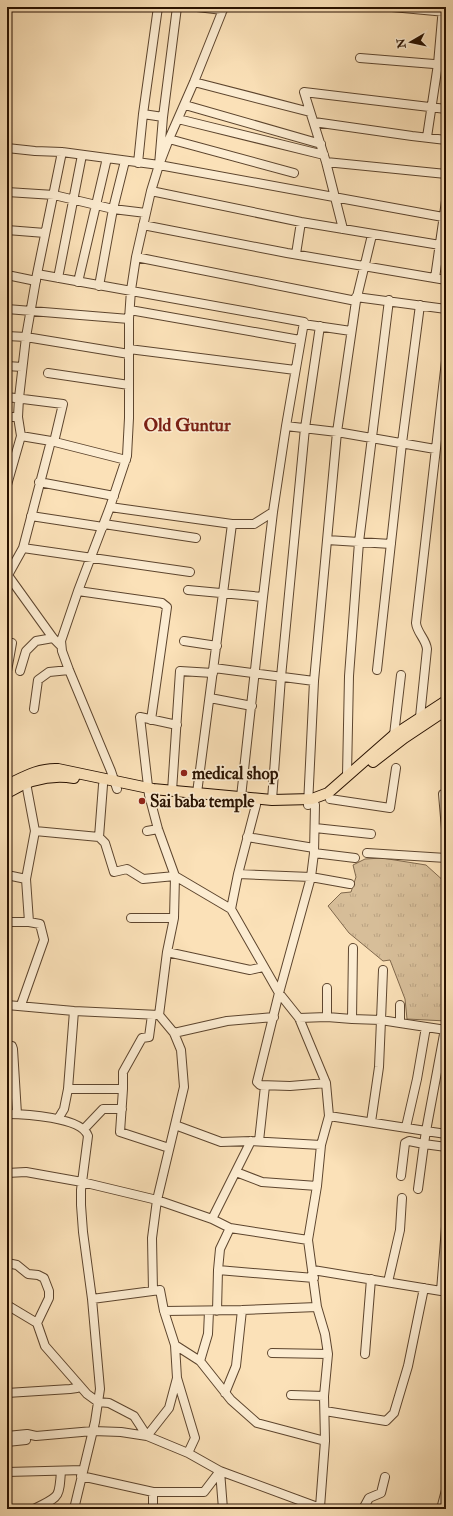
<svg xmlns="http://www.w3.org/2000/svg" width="453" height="1516" viewBox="0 0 453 1516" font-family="'IM FELL Double Pica',serif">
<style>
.grass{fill:url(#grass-tufts);stroke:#80684c}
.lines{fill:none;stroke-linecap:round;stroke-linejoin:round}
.minor-casing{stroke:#5d452e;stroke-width:10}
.major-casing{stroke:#281100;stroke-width:12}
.minor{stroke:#fcecd1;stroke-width:8}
.major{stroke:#fbe1b8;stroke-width:10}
.poi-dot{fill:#8f2418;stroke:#fcecd1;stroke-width:1.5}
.labels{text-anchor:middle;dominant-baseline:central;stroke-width:3.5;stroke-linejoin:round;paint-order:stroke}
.poi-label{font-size:17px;font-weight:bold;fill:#281100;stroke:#fcecd1;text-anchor:start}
.neighbourhood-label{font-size:18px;font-weight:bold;fill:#7a1f14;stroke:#fcecd1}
</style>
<defs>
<pattern id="grass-tufts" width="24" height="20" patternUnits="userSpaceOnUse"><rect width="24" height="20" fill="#d7be99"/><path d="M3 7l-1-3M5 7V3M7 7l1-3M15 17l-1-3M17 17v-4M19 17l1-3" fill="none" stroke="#b9a282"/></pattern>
</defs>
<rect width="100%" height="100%" fill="#fbe1b8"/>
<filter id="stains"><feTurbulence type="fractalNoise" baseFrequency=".005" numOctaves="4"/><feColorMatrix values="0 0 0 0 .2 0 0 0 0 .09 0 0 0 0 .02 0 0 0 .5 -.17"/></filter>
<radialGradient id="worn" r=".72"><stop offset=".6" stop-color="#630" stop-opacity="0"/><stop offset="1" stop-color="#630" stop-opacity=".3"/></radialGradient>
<path class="grass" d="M382 858 426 865 446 883V1021L407 1019 405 999 390 960 383 961 349 933 328 906 341 893 351 892 356 877 353 865 365 859Z"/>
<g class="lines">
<g class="minor-casing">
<path id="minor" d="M197 7 223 10
M392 7 446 12
M360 58 446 65
M194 82 310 112
M185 105 321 144
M143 114 163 117 159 165 443 217
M163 117 177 7
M178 119 324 155
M314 122 412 136 446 140
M427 137 438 64 443 7
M169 139 294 173
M7 148 35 151 62 152 159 165
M62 152 37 274 26 337 129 354
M326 162 446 174
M138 163 143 114 158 7
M151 191 301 222 446 246
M7 192 54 195 113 209 146 213
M143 225 287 253 446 280
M343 229 326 162 304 92 446 109
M7 230 45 233
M296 254 301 222
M136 257 356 301
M37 274 304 322 286 426 273 512 254 524H232L110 507
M7 275 36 281
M58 278 82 155
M435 278 446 201
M78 282 107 158
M99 286 113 209 125 161
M356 297 446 309
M7 309 129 319
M130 310 300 340
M303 324 351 331
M7 336 26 337 19 398 18 417 21 436 7 485
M129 349 295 370
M7 366 22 367
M48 373 129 385
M7 397 63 404 54 442
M7 417H18
M286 426 337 432 435 449
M51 441 126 460
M39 482 114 496
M31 516 103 527
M104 524 196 538
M327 540 391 544
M23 548 190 572
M7 574 53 638 61 646
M8 575 23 548 51 441 21 436
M188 590 263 597C255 664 249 730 241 797
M78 591 162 603 167 607 151 720
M263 597 273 512
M184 641 217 646
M214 668 314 681
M377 670 402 443 420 305
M7 671 12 643
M20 671 26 651 36 641 53 638
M210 698 252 706
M34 709 38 680 49 672 69 670
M420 717 427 649C426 639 417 633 416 623L446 361
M177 725 140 717 149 795 158 829 175 876 231 909 279 993 299 1018 326 1083 329 1116 321 1145 317 1186 308 1240 317 1307 325 1334 328 1354 324 1396 325 1441 320 1507
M394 735 401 675
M347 775 349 676 359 542 389 300
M117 789 111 771 69 670 62 651 61 641 78 591 110 507 127 456 129 418V319L131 290 136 257 151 191 159 165 169 139 194 82 224 7
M172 791 180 671 213 673
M197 793 232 524
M446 793 443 794 446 829
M330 799 390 808 396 768
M272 800 281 677 305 428 320 326
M308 805 314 681 337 432 356 301 372 235
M315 805 314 853 311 877 279 993 257 1082 260 1085 290 1086 326 1083
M315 828 371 834
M35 831 99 837 105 843 114 872 127 869 143 879 175 876 174 918 167 952 159 1015
M147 831 158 829
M99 837 103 785
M247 837 314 848
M314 853 355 858
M367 853 446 858
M238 874 256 805
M7 875 26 879 35 831 26 783
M231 909 238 874 311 877 350 884
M131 918H174
M7 922H29
M167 952 250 970 263 967
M7 1005 74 1011 159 1015 174 1033 181 1050 184 1087 157 1200 152 1238 153 1291
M21 1005 44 940 40 924 29 922 26 879
M327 1017 352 1019 353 948
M299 1018 327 1017V988
M352 1019 381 1020 383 970
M400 1023 446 1030
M174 1033 227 1021 274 1017
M7 1045 12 1046 13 1049 17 1114
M68 1089H123L120 1132 169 1148
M123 1089V1072L142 1038 149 1037 152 1015
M7 1114C24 1114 82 1117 88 1136L81 1190V1205L83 1232 92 1299 100 1389 95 1422 74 1509
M329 1116 426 1131 445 1029
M58 1119 64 1109 68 1089 74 1011
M371 1122 379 1067 381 1020 400 1023V1005
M175 1125 221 1142 251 1141 321 1145
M406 1127 417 1079 426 1027
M84 1129 103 1109H122
M446 1134 426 1131 424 1144 446 1147
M259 1141 265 1086
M236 1172 262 1182 317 1186
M7 1173 26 1172 82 1182 157 1200 212 1219 230 1228 308 1240
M401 1176 405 1143 409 1141 424 1144 418 1189
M212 1219 251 1141
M230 1228 220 1249 218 1270 314 1278
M7 1263 17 1265 28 1274 38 1275 44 1278 49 1291V1298L37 1323
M313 1270 441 1291 446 1227
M388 1282 400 1230 402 1198
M7 1305 37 1323 45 1346 80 1386 77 1388 70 1389 7 1393
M164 1311 242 1310 317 1307
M217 1311 218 1270
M175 1345 200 1361 231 1400 257 1423 325 1441
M272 1353 328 1354
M365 1354 371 1279
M200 1361 208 1334 209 1311
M177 1378 195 1438 188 1453
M80 1386 87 1394 98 1402 109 1403 134 1416 147 1436 169 1408 177 1378 175 1345 164 1311 160 1290 92 1299
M225 1393 236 1366 242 1310
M291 1395 324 1396
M325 1411 386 1421 394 1413 408 1366 424 1288
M7 1436 27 1434 36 1436 93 1431 121 1432 147 1436 188 1453 220 1471 323 1509
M7 1442 26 1440
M220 1471 223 1509
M7 1472 83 1470
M81 1476 153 1492H204L220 1471
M34 1509C59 1496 59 1500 61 1471
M153 1509V1492
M363 1509 369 1498 381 1493 385 1477
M441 1509 446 1490"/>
</g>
<g class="major-casing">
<path id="major" d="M373 762 404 738 446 710
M7 785C24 777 39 768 58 769L153 789 272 800 312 799 328 793 394 735 446 701
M7 793C28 780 50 774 74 778"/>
</g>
<use href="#minor" class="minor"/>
<use href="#major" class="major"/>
</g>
<g class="poi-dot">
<circle cx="184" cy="773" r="4"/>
<circle cx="142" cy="801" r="4"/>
</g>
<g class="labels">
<g class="poi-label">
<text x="192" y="773">medical shop</text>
<text x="150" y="801">Sai baba temple</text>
</g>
<g class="neighbourhood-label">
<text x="187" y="425">Old Guntur</text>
</g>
</g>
<rect width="453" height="1516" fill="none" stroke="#fbe1b8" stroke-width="24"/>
<rect x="8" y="8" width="437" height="1500" fill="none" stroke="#281100" stroke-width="2"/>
<rect x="12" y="12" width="429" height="1492" fill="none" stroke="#281100"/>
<g transform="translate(411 42) rotate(261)" stroke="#fcecd1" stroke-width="3" paint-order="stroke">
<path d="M0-3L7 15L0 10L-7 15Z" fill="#281100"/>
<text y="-6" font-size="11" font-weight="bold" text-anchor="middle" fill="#281100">N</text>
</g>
<rect width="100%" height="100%" filter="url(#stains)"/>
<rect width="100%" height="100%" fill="url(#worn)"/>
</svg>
